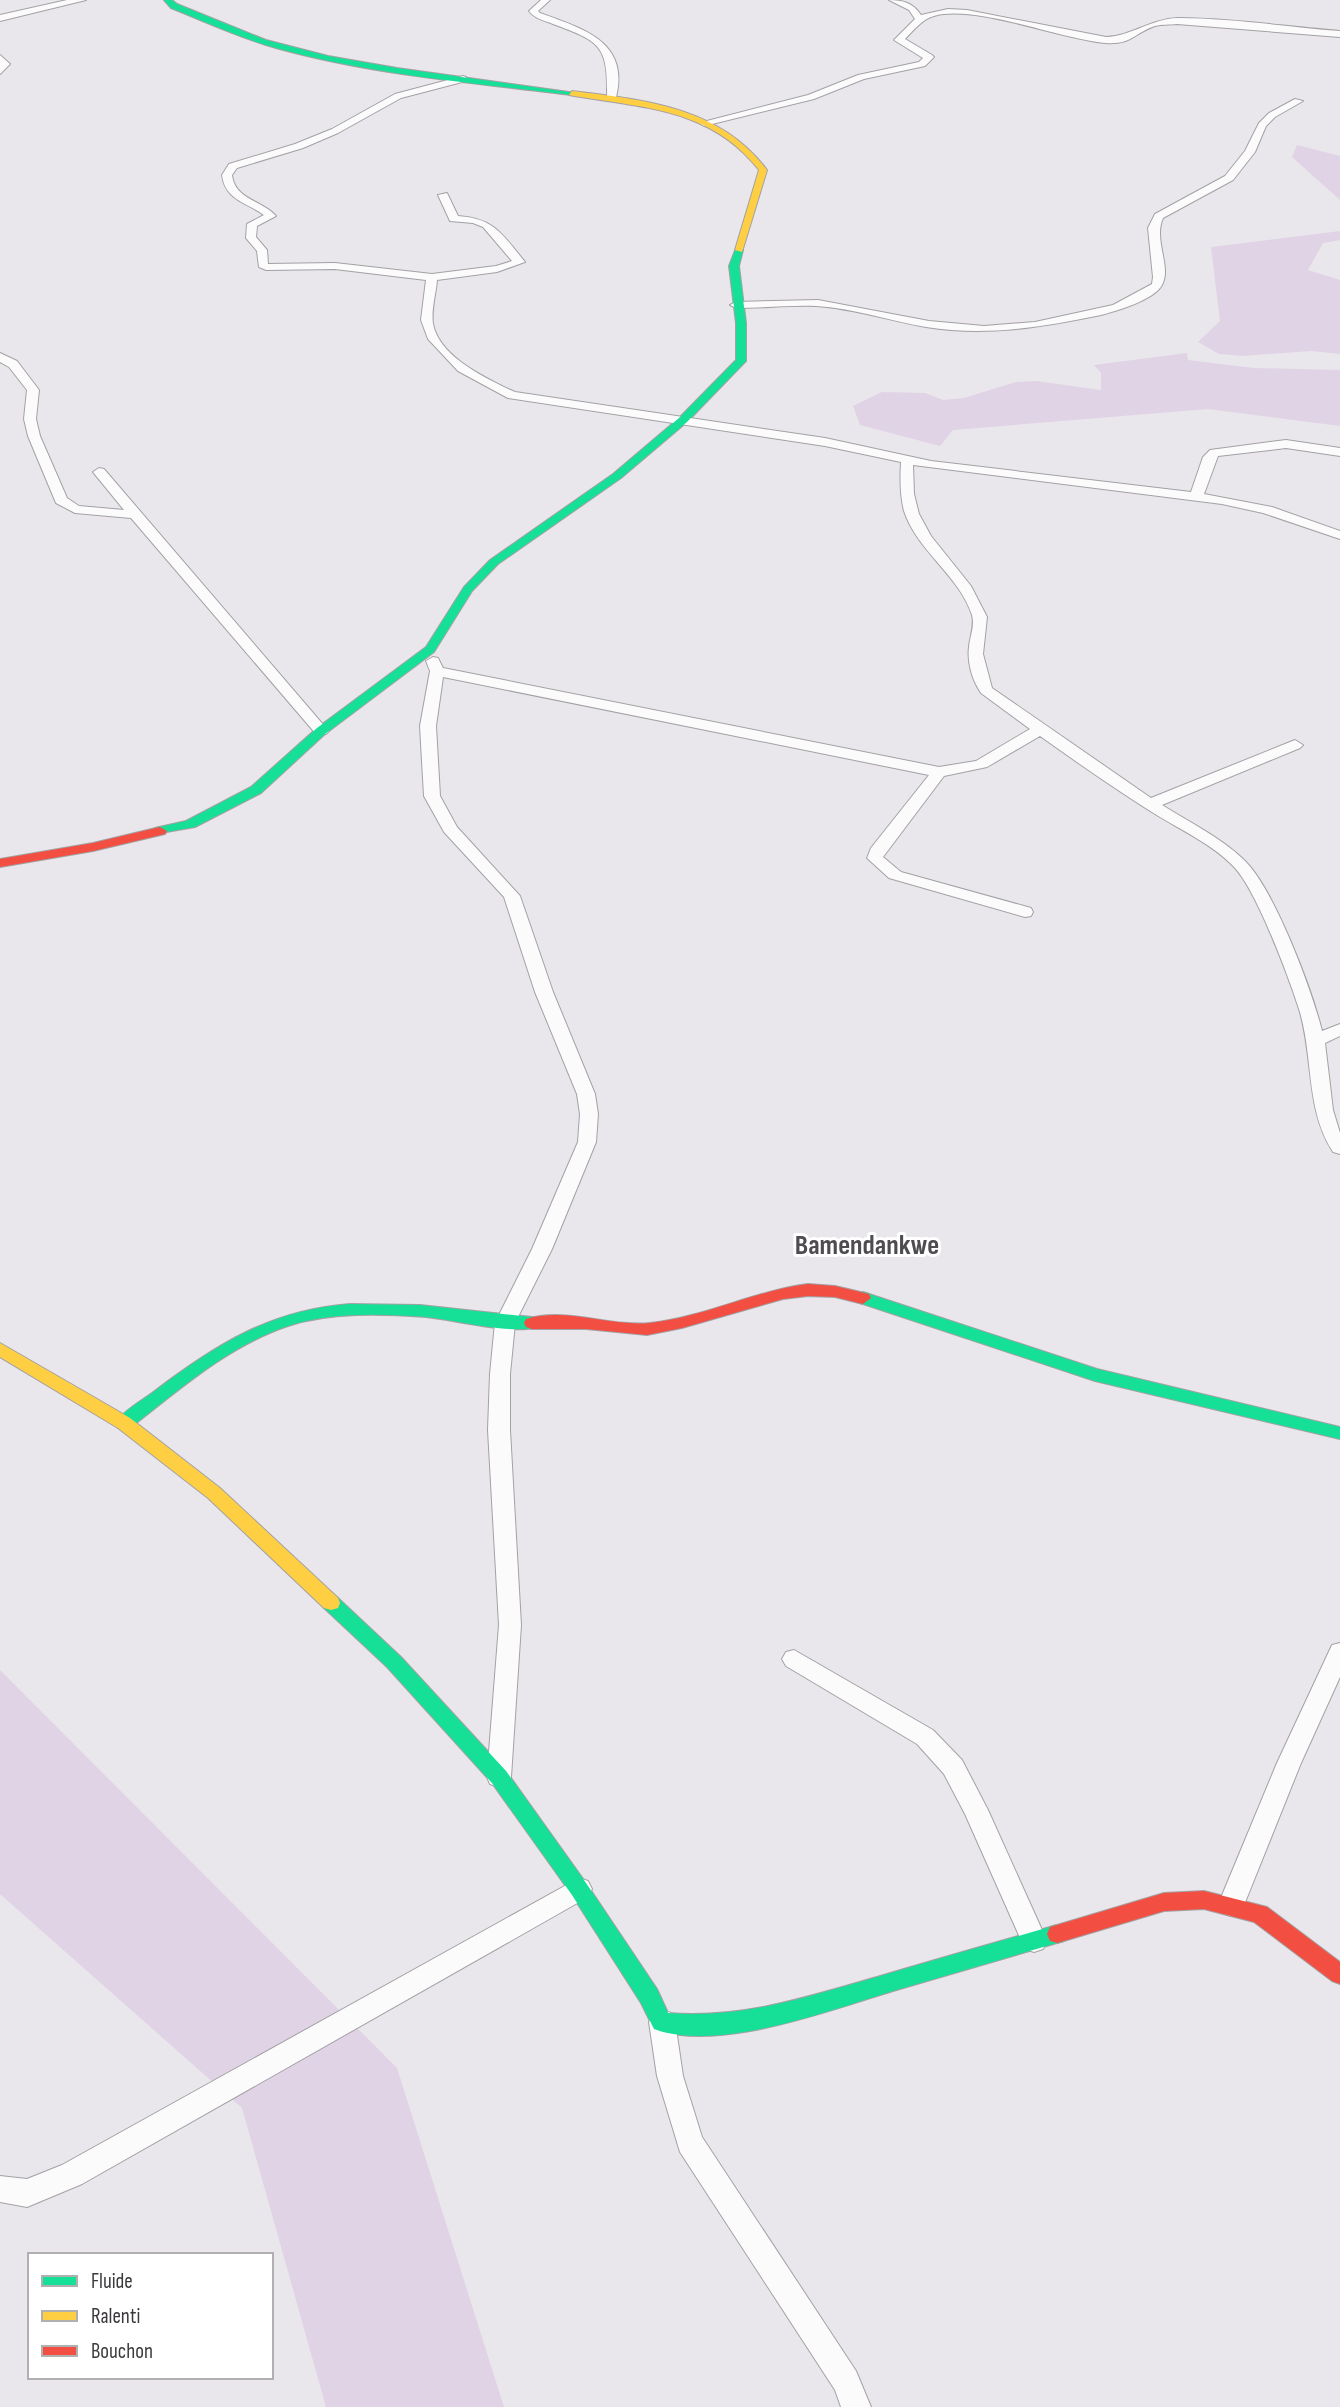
<svg xmlns="http://www.w3.org/2000/svg" width="1340" height="2407" viewBox="0 0 1340 2407" font-family="'Sofia Sans Condensed',sans-serif">
<style>
.green{fill:#e0d3e6}
.lines{fill:none;stroke-linecap:round;stroke-linejoin:round}
.street-casing{stroke:#a3a1a4;stroke-width:2}
.fast-casing{stroke:#a3a1a4;stroke-width:2}
.slow-casing{stroke:#a3a1a4;stroke-width:2}
.jam-casing{stroke:#a3a1a4;stroke-width:2}
.street{fill:#fcfbfc;fill-rule:evenodd}
.fast{fill:#16e098;fill-rule:evenodd}
.slow{fill:#ffcf43;fill-rule:evenodd}
.jam{fill:#f24e42;fill-rule:evenodd}
.labels{text-anchor:middle;dominant-baseline:central;stroke-width:6;stroke-linejoin:round;paint-order:stroke}
.district-label{font-size:28px;font-weight:bold;fill:#4f4c51;stroke:#fff}
</style>
<rect width="100%" height="100%" fill="#e9e7eb"/>
<path class="green" d="M1297 145 1340 156V200L1292 157Z
M1340 231V240L1323 243 1308 270 1340 280V354L1311 351 1243 356 1219 354 1198 342 1220 321 1211 247Z
M1187 353 1188 360 1254 368 1340 370V426L1208 409 953 430 940 446 860 425 853 406 882 392 925 393 943 400 964 398 1016 382 1036 381 1101 390V373L1094 365Z
M0 1670 397 2068 504 2407H326L242 2108 0 1894Z"/>
<g class="lines">
<g class="street-casing">
<path id="street" d="M67 0H86L0 21V15Z
M541 0H550L538 11 540 13C584 29 632 42 615 101L607 99C608 46 602 42 553 24 543 20 535 19 529 11Z
M889 0C903 0 913 3 921 15L948 9 967 10 1106 37C1132 36 1150 19 1178 18 1231 18 1287 27 1340 31V37L1177 24C1170 25 1162 24 1155 26 1134 33 1132 45 1105 43 1060 39 975 4 934 16 922 19 913 31 905 39L932 55 934 57 925 66 864 79 814 99 704 126 699 123 808 95 858 75 919 62 923 58 894 40 915 19 909 10Z
M0 55 10 64 0 74Z
M463 76 466 77V81L401 98 338 133 303 148 237 168 232 175C235 200 262 200 276 216L257 226 256 237 267 250 268 264 335 263 432 274 496 266 512 261 483 227 473 223 450 221 438 195 447 193 458 216C494 218 503 235 525 262L497 272 437 280C436 294 431 309 433 324 439 355 480 375 506 388L515 392 825 438 931 461 1191 492 1203 457 1210 450 1286 440 1340 448V456L1286 448 1218 456 1204 494 1272 507 1340 531V539L1263 513 1222 504 913 465 914 494 919 514 931 536 971 586 987 617 983 654 992 688 1151 798 1290 742 1295 740 1303 745 1300 748 1162 805C1189 822 1220 837 1243 859 1273 886 1312 990 1322 1031L1340 1024V1036L1325 1043 1333 1110 1340 1133V1154L1333 1152C1305 1109 1314 1057 1299 1009 1288 975 1257 892 1235 868 1214 845 1181 830 1155 814 1115 789 1078 763 1040 736L987 767 944 776 883 857 901 872 1031 908 1033 912 1031 916 1025 917 889 878 867 858 871 848 929 775 443 677 436 726 440 796 457 827 520 896 553 992 595 1094 598 1114 596 1142 552 1249 515 1323 510 1374V1430L521 1625 511 1777 508 1784 499 1787 490 1784 487 1777 499 1625 488 1430 490 1374 495 1323 532 1249 578 1142 580 1114 577 1094 535 992 504 897 444 832 424 796 420 726 430 671 426 661 433 657 438 658 443 668 939 767 976 761 1030 729 981 693C972 680 967 662 969 647 970 636 975 626 972 615 959 575 917 551 904 511 900 495 900 478 901 462L825 446 508 398 458 371 428 339 421 320 426 280 335 269 266 270 259 267 257 251 246 238 247 224 264 215C246 202 225 200 222 175L229 164 295 144 332 129 395 94Z
M1295 99 1303 101 1275 117 1266 126 1255 152 1233 180 1163 218C1153 240 1172 267 1162 285 1154 300 1116 311 1101 315 1042 327 986 337 926 327 890 321 853 308 816 306 790 305 762 308 736 308L730 305 736 302 818 300 929 321 984 326 1035 322 1113 305 1152 284 1153 277 1148 228 1155 214 1225 176 1245 151 1259 123 1269 113Z
M0 353 17 361 39 390 36 419 40 436 67 498 79 506 124 510 93 472 99 468 104 469 326 728 329 731 326 734H316L131 518 75 513 56 503 28 436 24 419 27 390 9 367 0 362Z
M1340 1643V1677L1301 1763 1244 1905 1240 1913 1231 1916 1222 1913 1218 1905 1277 1763 1332 1645Z
M794 1650 933 1730 962 1760 988 1810 1047 1941 1043 1949 1034 1952 1025 1949 965 1814 944 1774 917 1744 786 1666 782 1659 786 1652Z
M579 1878 588 1881 592 1889 588 1897 82 2184 27 2207 0 2202V2176L27 2179 62 2165Z
M662 2010 671 2013 675 2022 683 2076 702 2137 856 2371 871 2407H841L835 2390 680 2152 657 2076 649 2022 653 2013Z"/>
</g>
<g class="fast-casing">
<path id="fast" d="M164 0H172L177 4 266 40 328 56 397 68 576 93 572 95C473 83 373 75 276 48 240 38 206 22 171 8Z
M736 248 743 250 739 266 746 323V361L687 422 621 478 498 564 472 591 434 652 325 734 261 793 195 827 155 834V828L186 821 251 787 317 728 426 647 464 587 490 560 613 474 679 418 736 360V323L729 266Z
M863 1292 1097 1369 1340 1427V1439L1095 1381 857 1302 855 1298Z
M350 1304 420 1305 532 1317 538 1319 540 1323 538 1327C511 1335 456 1320 426 1317 381 1314 331 1312 288 1326 228 1346 179 1390 130 1428H118L115 1423C123 1411 141 1401 152 1393 215 1345 270 1310 350 1304Z
M331 1596 338 1598 401 1657 506 1771 586 1883 657 1989 668 2013C743 2019 806 1997 877 1977 937 1959 997 1942 1057 1925L1064 1927 1067 1934 1064 1941 1057 1943C1002 1959 948 1975 893 1991 831 2010 717 2053 654 2029L641 2003 572 1895 492 1783 387 1667 324 1608 322 1603 324 1598Z"/>
</g>
<g class="slow-casing">
<path id="slow" d="M572 91C645 100 720 107 767 170L742 252 735 250 759 170C710 107 641 108 569 95Z
M0 1343 130 1418 220 1488 338 1598 340 1603 338 1608 331 1610 324 1608 208 1498 118 1428 0 1357Z"/>
</g>
<g class="jam-casing">
<path id="jam" d="M160 827 167 831 165 834 93 851 0 867V859L93 843Z
M808 1284 835 1286 869 1294 871 1298 863 1304 835 1297 808 1296 783 1299 682 1328 647 1335 586 1329H532L526 1327 524 1323 526 1319C567 1307 610 1327 650 1323 705 1317 754 1291 808 1284Z
M1204 1891 1267 1907 1340 1962V1984L1332 1981 1254 1922 1204 1909 1164 1911 1057 1943 1050 1941 1047 1934 1050 1927 1057 1925 1164 1893Z"/>
</g>
<use href="#street" class="street"/>
<use href="#fast" class="fast"/>
<use href="#slow" class="slow"/>
<use href="#jam" class="jam"/>
</g>
<g class="labels">
<g class="district-label">
<text x="867" y="1245">Bamendankwe</text>
</g>
</g>
<rect x="28" y="2253" width="245" height="126" fill="#ffffff" stroke="#b1b0b1" stroke-width="2"/>
<rect x="42" y="2276" width="35" height="10" fill="#16e098" stroke="#b1b0b1" stroke-width="2"/>
<text x="91" y="2288" font-size="21" fill="#3b393c">Fluide</text>
<rect x="42" y="2311" width="35" height="10" fill="#ffcf43" stroke="#b1b0b1" stroke-width="2"/>
<text x="91" y="2323" font-size="21" fill="#3b393c">Ralenti</text>
<rect x="42" y="2346" width="35" height="10" fill="#f24e42" stroke="#b1b0b1" stroke-width="2"/>
<text x="91" y="2358" font-size="21" fill="#3b393c">Bouchon</text>
</svg>
